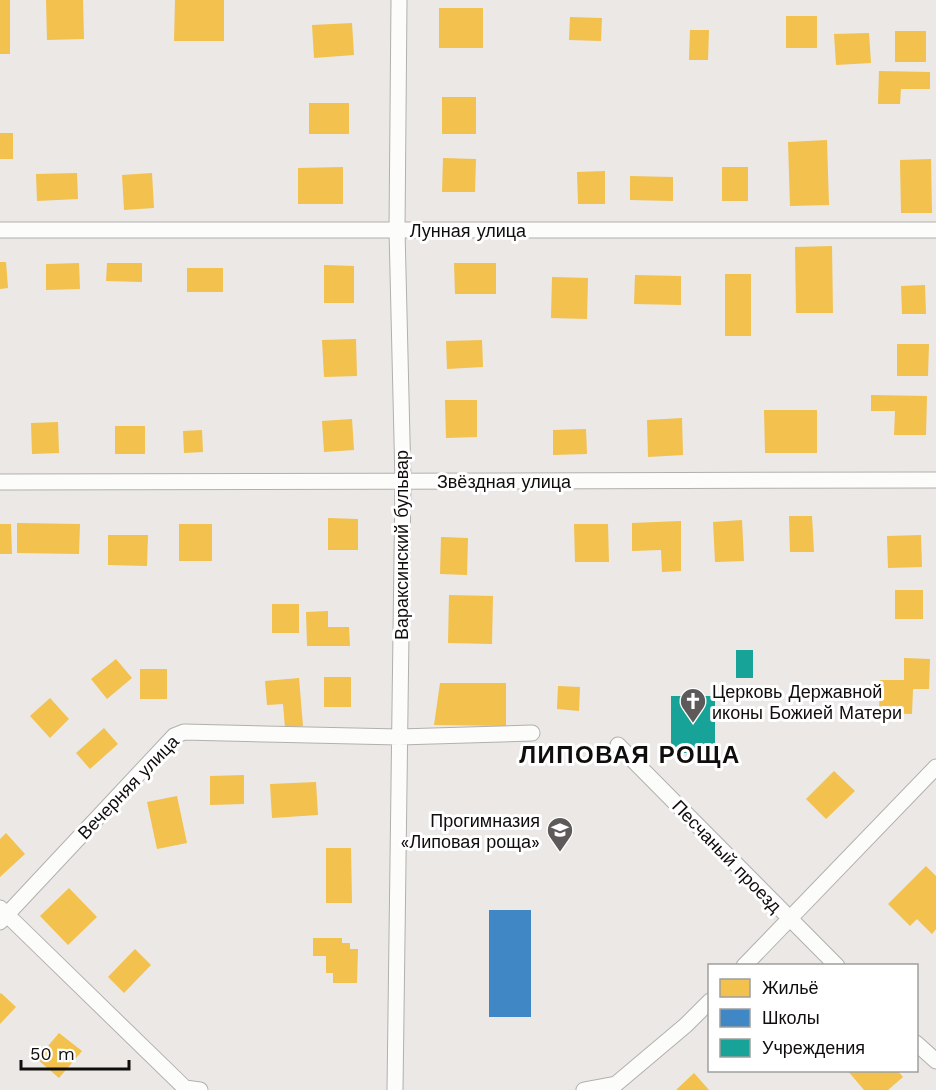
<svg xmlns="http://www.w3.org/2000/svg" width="936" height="1090" viewBox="0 0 936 1090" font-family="'Work Sans',sans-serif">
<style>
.homes{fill:#f2c14e}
.schools{fill:#3f88c5}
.public{fill:#17a398}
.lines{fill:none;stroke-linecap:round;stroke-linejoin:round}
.minor-casing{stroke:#b2b0ae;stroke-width:17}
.minor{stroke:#fcfcfb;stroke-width:15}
.labels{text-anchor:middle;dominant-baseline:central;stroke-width:6;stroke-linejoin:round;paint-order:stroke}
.street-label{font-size:18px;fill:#100e0d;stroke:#fff}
.poi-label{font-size:18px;fill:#100e0d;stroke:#fff;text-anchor:start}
.district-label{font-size:24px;font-weight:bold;letter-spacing:1.5px;fill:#100e0d;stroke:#fff}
</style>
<rect width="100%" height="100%" fill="#ebe8e6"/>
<path class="homes" d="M0 0H10V54H0Z
M46 0H83L84 39 47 40Z
M175 0H224V41H174Z
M439 8H483V48H439Z
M786 16H817V48H786Z
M570 17 602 18 601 41 569 40Z
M352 23 354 55 314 58 312 25Z
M690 30H709L708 60H689Z
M895 31H926V62H895Z
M869 33 871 63 836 65 834 34Z
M879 71 930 72V89H901L900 104H878Z
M442 97H476V134H442Z
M309 103H349V134H309Z
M0 133H13V159H0Z
M827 140 829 205 790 206 788 142Z
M443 158 476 159 475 192H442Z
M931 159 932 213H901L900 160Z
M343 167V204H298V168Z
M722 167H748V201H722Z
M605 171V204H578L577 172Z
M77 173 78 199 37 201 36 174Z
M152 173 154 208 124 210 122 175Z
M630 176 673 177V201L630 200Z
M832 246 833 313H796L795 247Z
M0 262H6L8 288 0 289Z
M79 263 80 289 46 290V264Z
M107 263H142V282L106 281Z
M454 263H496V294H455Z
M324 265 354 266V303H324Z
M187 268H223V292H187Z
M725 274H751V336H725Z
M635 275 681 276V305L634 304Z
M552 277 588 278 587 319 551 318Z
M925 285 926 314H902L901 286Z
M356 339 357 376 324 377 322 340Z
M482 340 483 367 447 369 446 341Z
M897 344H929L928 376H897Z
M871 395 927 396 926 435H894L895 411H871Z
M445 400H477V437L446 438Z
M764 410H817V453H765Z
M682 418 683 455 648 457 647 420Z
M352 419 354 450 324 452 322 421Z
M58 422 59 453 32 454 31 423Z
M115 426H145V454H115Z
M586 429 587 454 553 455V430Z
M202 430 203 452 184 453 183 431Z
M789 516H812L814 552H790Z
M328 518 358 519V550H328Z
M742 520 744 561 715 562 713 522Z
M681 521V571L662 572 661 550 632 551V523Z
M17 523 80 524 79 554 17 553Z
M0 524H11L12 554H0Z
M179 524H212V561H179Z
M574 524H608L609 562H575Z
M108 535H148L147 566 108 565Z
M921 535 922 567 888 568 887 536Z
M441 537 468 538 467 575 440 574Z
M895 590H923V619H895Z
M449 595 493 596 492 644 448 643Z
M272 604H299V633H272Z
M328 611V627H349L350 646H307L306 612Z
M904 658 930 659 929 689H913L912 714 879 713 880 680H904Z
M116 659 132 678 107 699 91 679Z
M140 669H167V699H140Z
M324 677H351V707H324Z
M299 678 303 726 285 728 283 704 267 705 265 681Z
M440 683H506V726L434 725Z
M558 686 580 687 579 711 557 709Z
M50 698 69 719 50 738 30 716Z
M104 728 118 744 90 769 76 753Z
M834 771 855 791 826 819 806 799Z
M244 775V804L210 805V776Z
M316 782 318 815 272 818 270 784Z
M177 796 187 843 157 849 147 802Z
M6 833 25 854 0 877V839Z
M326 848H351L352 903H326Z
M926 866 936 876V929L932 934 917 919 910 926 888 904Z
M69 888 97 917 68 945 40 916Z
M313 938H342V943H350V949H358L357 983H333V973H326V956H313Z
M135 949 151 965 124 993 108 977Z
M1 993 16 1007 0 1024V994Z
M59 1033 82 1051 59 1078 37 1059Z
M847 1070H897L903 1077 888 1090H864Z
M694 1073 709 1090H676Z"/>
<path class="schools" d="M489 910H531V1017H489Z"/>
<path class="public" d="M736 650H753V678H736Z
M671 696H715V753H671Z"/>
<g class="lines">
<g class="minor-casing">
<path id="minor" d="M0 230H936
M0 482 936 480
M618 745 837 966
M0 908 185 1088 200 1090
M0 922 174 736 184 732 399 737 532 733
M744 966 936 767
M916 1043 936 1061
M395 1090 403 481 397 230 399 0
M584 1090 616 1084 686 1025 710 1001"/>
</g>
<use href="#minor" class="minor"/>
</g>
<defs>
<g id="church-pin" transform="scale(1.35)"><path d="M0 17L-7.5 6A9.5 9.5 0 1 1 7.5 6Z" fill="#5d5a59" stroke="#fff"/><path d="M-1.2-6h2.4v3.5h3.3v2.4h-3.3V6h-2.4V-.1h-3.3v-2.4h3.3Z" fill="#fff"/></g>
<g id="school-pin" transform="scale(1.35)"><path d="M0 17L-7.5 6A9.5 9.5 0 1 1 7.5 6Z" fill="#5d5a59" stroke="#fff"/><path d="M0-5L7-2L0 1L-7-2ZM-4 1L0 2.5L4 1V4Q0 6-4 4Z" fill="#fff"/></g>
</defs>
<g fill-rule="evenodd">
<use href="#church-pin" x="693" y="701"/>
<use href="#school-pin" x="560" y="830"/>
</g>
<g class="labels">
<g class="street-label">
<text x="468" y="230">Лунная улица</text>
<text x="504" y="481">Звёздная улица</text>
<text transform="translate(401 545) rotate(-90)">Вараксинский бульвар</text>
<text transform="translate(128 787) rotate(-46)">Вечерняя улица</text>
<text transform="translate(727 856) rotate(46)">Песчаный проезд</text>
</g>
<g class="poi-label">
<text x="712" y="691">Церковь Державной<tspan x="712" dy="21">иконы Божией Матери</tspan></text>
<text x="540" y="820" text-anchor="end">Прогимназия<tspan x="540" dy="21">«Липовая роща»</tspan></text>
</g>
<g class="district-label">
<text x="630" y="755">ЛИПОВАЯ РОЩА</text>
</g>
</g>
<rect x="708" y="964" width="210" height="108" fill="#ffffff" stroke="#9f9f9e" stroke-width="1.5"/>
<rect x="720" y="979" width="30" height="18" fill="#f2c14e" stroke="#9f9f9e" stroke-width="1.5"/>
<text x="762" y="994" font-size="18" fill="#100e0d">Жильё</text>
<rect x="720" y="1009" width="30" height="18" fill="#3f88c5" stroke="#9f9f9e" stroke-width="1.5"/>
<text x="762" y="1024" font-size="18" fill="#100e0d">Школы</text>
<rect x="720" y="1039" width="30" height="18" fill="#17a398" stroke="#9f9f9e" stroke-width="1.5"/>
<text x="762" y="1054" font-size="18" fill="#100e0d">Учреждения</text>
<path d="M21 1060v9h108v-9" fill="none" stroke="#100e0d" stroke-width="3"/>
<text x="30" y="1060" font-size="18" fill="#100e0d" stroke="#ffffff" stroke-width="4.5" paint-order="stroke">50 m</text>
</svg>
